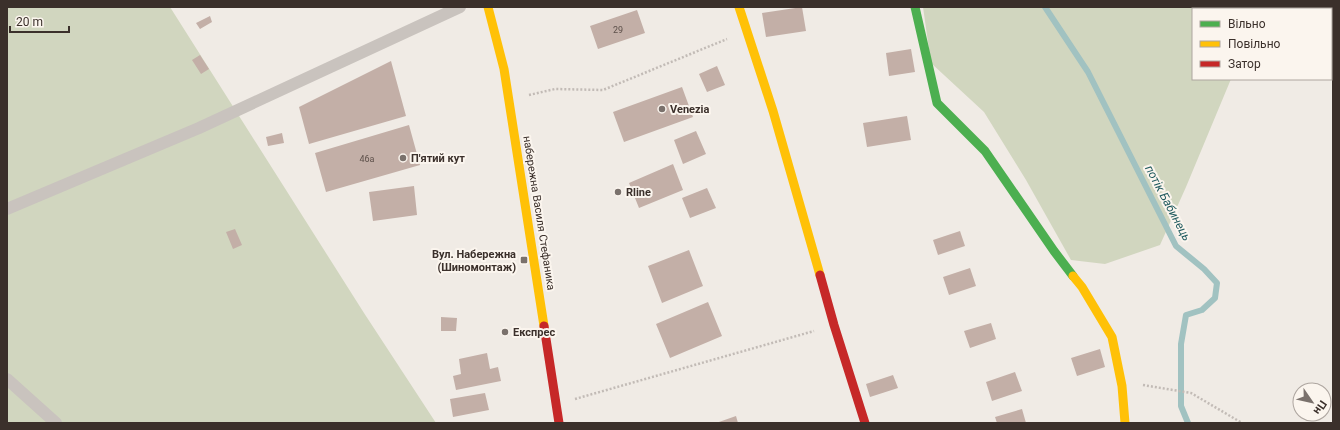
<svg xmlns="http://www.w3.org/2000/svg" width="1340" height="430" viewBox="0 0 1340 430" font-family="Roboto,sans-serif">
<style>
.green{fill:#d1d6bf}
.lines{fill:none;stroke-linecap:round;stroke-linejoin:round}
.stream{stroke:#a1c2c1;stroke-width:6}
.building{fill:#c3afa7}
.path{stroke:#c2bbb6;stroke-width:2.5;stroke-dasharray:2 2;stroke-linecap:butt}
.lane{stroke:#c9c3be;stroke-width:12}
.fast{stroke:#4caf50;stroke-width:9}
.slow{stroke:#ffc107;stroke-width:9}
.jam{stroke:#c62828;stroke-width:9}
.poi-dot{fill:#7a716c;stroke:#fbf5ee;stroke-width:1.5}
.labels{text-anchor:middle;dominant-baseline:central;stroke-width:4;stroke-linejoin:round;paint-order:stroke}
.number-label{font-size:9px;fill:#5d504a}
.poi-label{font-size:11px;font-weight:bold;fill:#3b302b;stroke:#fbf5ee;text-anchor:start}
.street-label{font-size:11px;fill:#3b302b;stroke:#fbf5ee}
.water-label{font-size:12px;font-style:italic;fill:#1f5a5e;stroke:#fbf5ee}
</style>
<rect width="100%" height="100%" fill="#f0ebe5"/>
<path class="green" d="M7 7H170L364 313 436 423H7Z
M923 7H1260L1259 9H1193V79H1231L1186 187 1160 245 1105 264 1071 260 1026 180 984 112 931 63Z"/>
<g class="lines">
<path class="stream" d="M1045 7 1088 72 1176 246 1204 269 1217 283 1215 298 1202 310 1186 315 1181 344V406L1188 423"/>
</g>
<path class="building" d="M802 7 806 31 766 37 762 13Z
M637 10 645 33 598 49 590 26Z
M210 16 212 22 200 29 196 23Z
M911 49 915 72 889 76 886 53Z
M200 55 209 69 201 74 192 60Z
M391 61 406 116 309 144 299 107Z
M717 66 725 85 707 92 699 74Z
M682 87 693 117 624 142 613 112Z
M907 116 911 140 867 147 863 123Z
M409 125 420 165 326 192 315 153Z
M696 131 706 154 683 164 674 140Z
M282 133 284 143 268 146 266 137Z
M673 164 683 190 639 208 629 183Z
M414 186 417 215 373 221 369 192Z
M707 188 716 208 690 218 682 198Z
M235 229 242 245 233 249 226 232Z
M960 231 965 246 938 255 933 240Z
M689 250 703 286 662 303 648 266Z
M970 268 976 286 949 295 943 277Z
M708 302 722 336 670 358 656 324Z
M441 317 457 318 456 331H441Z
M991 323 996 339 970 348 964 331Z
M1100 349 1105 367 1077 376 1071 358Z
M487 353 490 369 498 367 501 381 456 390 453 376 461 374 459 359Z
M1015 372 1022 391 992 401 986 382Z
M893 375 898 388 870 397 866 384Z
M485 393 489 410 453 417 450 399Z
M1022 409 1026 423H997L995 417Z
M736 416 738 423H716Z"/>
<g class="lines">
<path class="path" d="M529 95 555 89 603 90 727 39
M1143 385 1191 393 1242 423
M575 399 814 331"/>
<path class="lane" d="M7 209 199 128 460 7
M7 379 56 423"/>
<path class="fast" d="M915 7 937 103 985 151 1054 251 1073 276"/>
<path class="slow" d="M488 7 504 69 544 326
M739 7 773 111 820 275
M1073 276 1082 287 1112 337 1122 386 1125 423"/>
<path class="jam" d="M820 275 834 325 865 423
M544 326 559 423"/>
</g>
<g class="poi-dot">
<circle cx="662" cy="109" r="4"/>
<circle cx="403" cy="158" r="4"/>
<circle cx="618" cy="192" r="4"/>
<rect x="520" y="256" width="8" height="8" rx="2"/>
<circle cx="505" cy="332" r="4"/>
</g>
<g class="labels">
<g class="number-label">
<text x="618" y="30">29</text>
<text x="367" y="159">46а</text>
</g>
<g class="poi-label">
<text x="670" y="109">Venezia</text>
<text x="411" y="158">П'ятий кут</text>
<text x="626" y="192">Rline</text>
<text x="516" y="254" text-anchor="end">Вул. Набережна<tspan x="516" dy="13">(Шиномонтаж)</tspan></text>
<text x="513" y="332">Експрес</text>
</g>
<g class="street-label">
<text transform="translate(539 213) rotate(81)">набережна Василя Стефаника</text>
</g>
<g class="water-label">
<text transform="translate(1168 203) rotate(62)">потік Бабинець</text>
</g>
</g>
<rect width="1340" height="430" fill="none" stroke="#3b302b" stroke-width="16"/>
<rect x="1192" y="8" width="140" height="72" fill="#fbf5ee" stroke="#aea6a0"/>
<rect x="1200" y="21" width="20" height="6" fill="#4caf50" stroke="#aea6a0"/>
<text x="1228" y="28" font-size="12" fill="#3b302b">Вільно</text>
<rect x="1200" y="41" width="20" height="6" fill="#ffc107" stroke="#aea6a0"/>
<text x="1228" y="48" font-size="12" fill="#3b302b">Повільно</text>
<rect x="1200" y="61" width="20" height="6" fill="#c62828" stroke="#aea6a0"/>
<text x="1228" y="68" font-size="12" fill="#3b302b">Затор</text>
<g transform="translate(1312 402) rotate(124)"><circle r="19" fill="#fbf5ee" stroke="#aea6a0"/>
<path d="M0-3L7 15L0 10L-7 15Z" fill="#7a716c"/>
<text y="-6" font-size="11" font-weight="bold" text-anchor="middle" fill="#3b302b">Пн</text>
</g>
<path d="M10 26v6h59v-6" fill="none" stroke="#3b302b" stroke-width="2"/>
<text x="16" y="26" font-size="12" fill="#3b302b" stroke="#fbf5ee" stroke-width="3" paint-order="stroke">20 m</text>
</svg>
